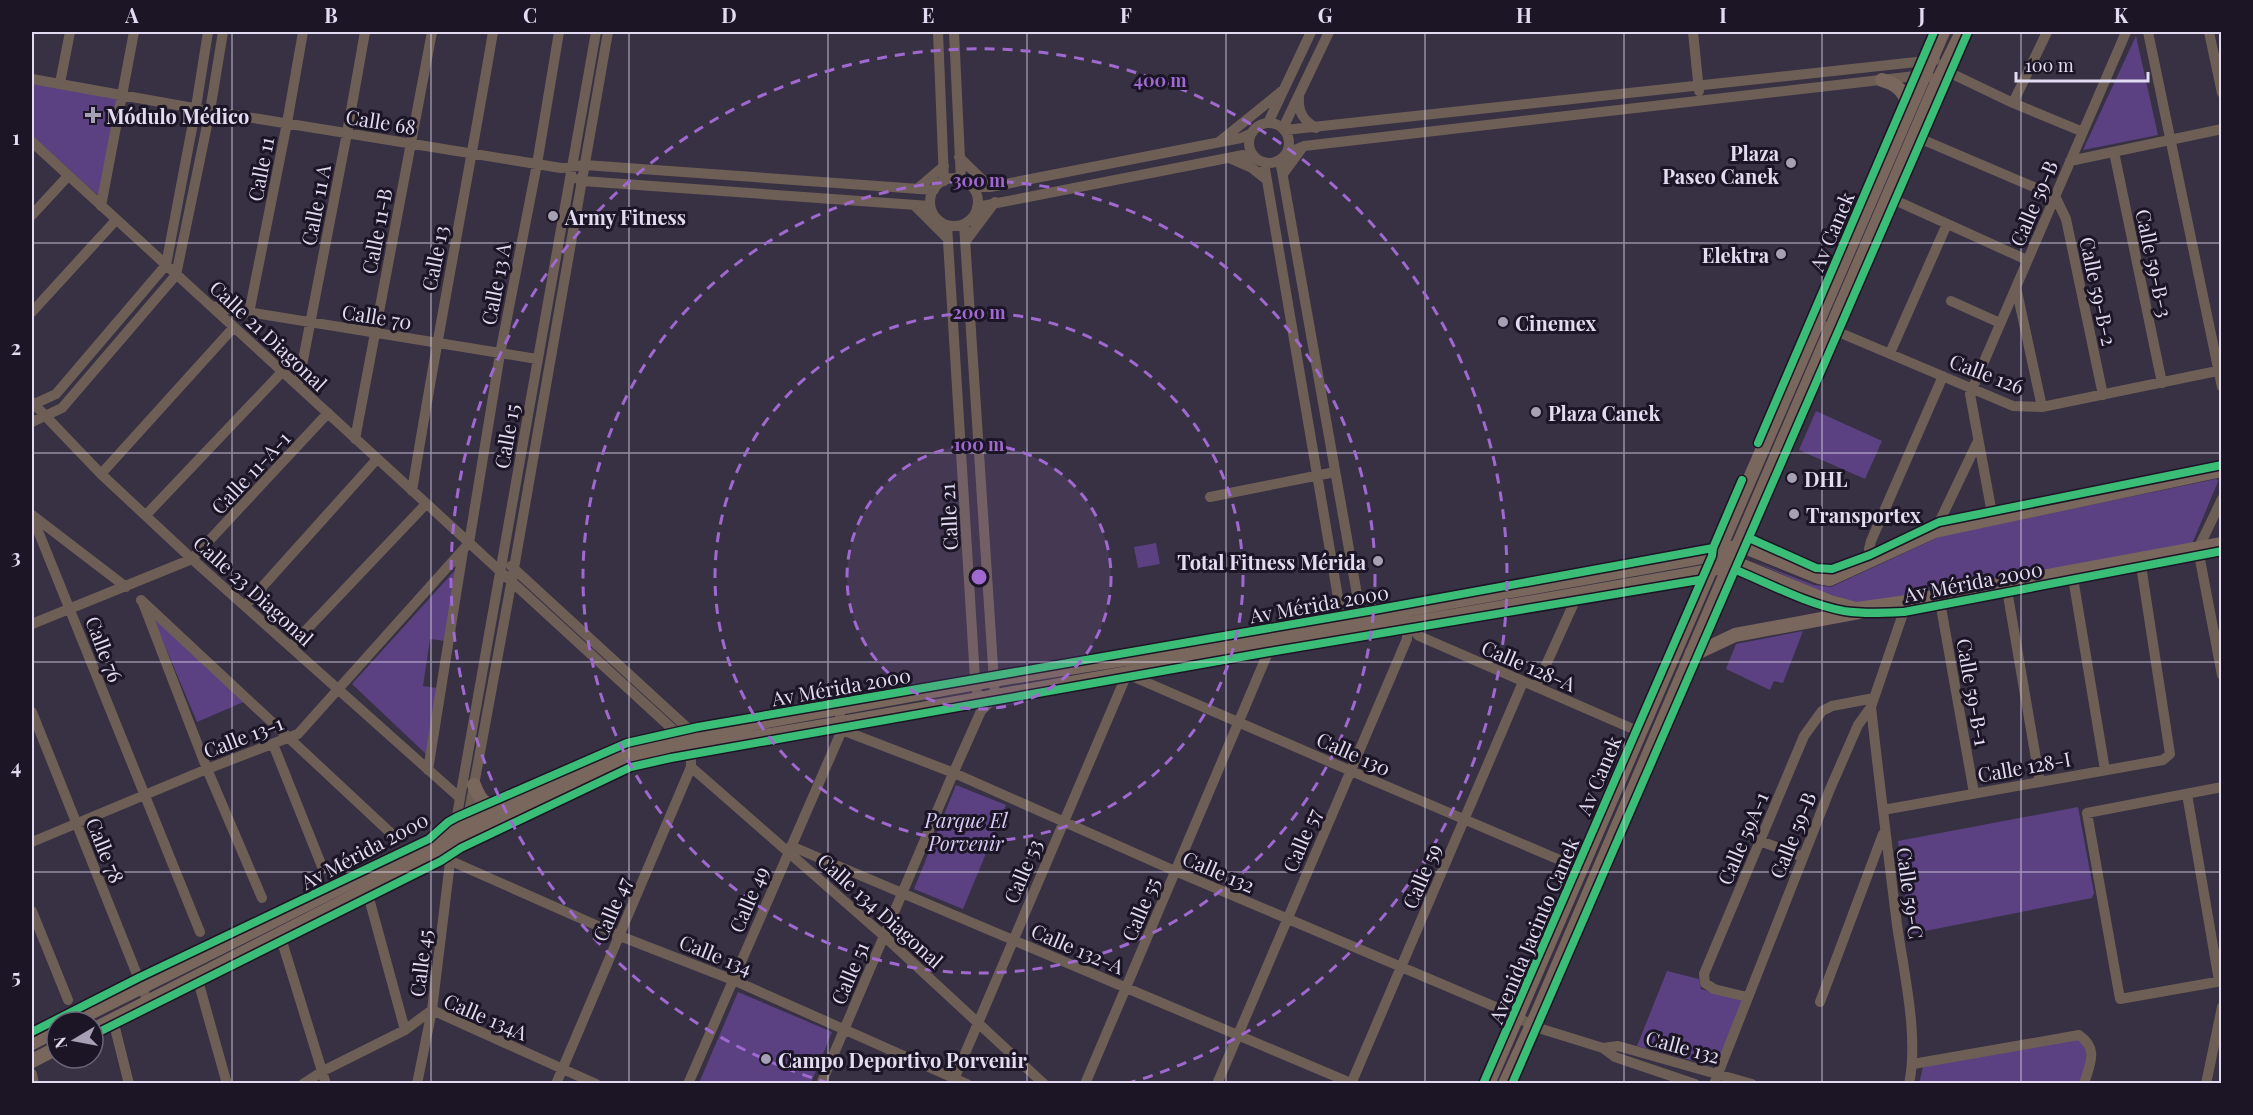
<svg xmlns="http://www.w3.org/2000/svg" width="2253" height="1115" viewBox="0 0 2253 1115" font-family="'Playfair Display',serif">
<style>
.green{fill:#5b4182}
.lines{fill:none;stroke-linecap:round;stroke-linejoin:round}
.minor{stroke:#6e5f56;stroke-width:10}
.major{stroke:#79665c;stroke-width:14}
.cycleway-casing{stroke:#1b1525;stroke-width:11}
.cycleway{stroke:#3abd76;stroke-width:8}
.grid{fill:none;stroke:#e2dbf1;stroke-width:1.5;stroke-opacity:0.55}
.ring{fill:none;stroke:#9f69d0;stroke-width:3;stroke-dasharray:10 8}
.poi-dot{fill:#a6a0b4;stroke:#1b1525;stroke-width:2}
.labels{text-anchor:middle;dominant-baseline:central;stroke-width:6;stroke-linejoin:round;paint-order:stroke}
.poi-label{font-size:20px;font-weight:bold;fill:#e2dbf1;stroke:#1b1525;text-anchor:start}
.street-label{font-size:20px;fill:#e2dbf1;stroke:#1b1525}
.park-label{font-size:20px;font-style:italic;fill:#daccf7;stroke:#1b1525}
.centre{fill:#9f69d0;stroke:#1b1525;stroke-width:3}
.ring-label{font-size:18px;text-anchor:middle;font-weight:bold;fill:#9f69d0;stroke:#1b1525;stroke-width:6;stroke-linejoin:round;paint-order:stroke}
.neatline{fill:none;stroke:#e2dbf1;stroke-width:2}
.grid-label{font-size:20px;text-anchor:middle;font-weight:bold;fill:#e2dbf1}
</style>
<rect width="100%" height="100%" fill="#383143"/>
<path class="green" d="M2136 36 2158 135 2083 150Z
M32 79 121 93 100 197 32 136Z
M1816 411 1882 441 1865 479 1799 450Z
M2216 479 2218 480 2217 484 2192 544 1865 604 1829 595 1750 560 1814 585 1831 587 1941 536Z
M1156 543 1160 564 1138 568 1134 547Z
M458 567 445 641 430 639 423 686 437 688 426 754 352 684Z
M149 608 248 700 197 722Z
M1803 631 1783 683 1774 681 1770 690 1726 669 1736 644Z
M956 785 1006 805 963 909 914 889Z
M2078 807 2094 893 2092 898 1910 934 1898 841Z
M1667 971 1699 979 1701 989 1743 1001 1717 1067 1637 1046Z
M738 992 832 1032 811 1083H699Z
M2079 1035 2088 1041 2083 1083 1919 1084 1924 1062Z"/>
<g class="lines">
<path class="minor" d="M938 32 944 181
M954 32 961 180
M1693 32 1699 91
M2148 32 2222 387
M2209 32 2222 93
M1944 70 2013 103 2083 132
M32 79 210 111 561 168 585 165 934 190
M60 83 70 32
M1299 97C1298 112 1303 120 1316 128
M2013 103 2047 32
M1249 143a20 20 0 1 1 40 0a20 20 0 1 1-40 0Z
M1268 123 1311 32
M1283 128 1329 32
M1285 130 1935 60
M1914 136 2055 196 2066 219 2103 395
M32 142 680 736
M1219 142 1282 91
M2114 152 2162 383
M1287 153 1304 146 1924 75 1930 77
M959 157 990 187
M1229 158 1252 168 1267 180
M1280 160 1361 617
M2070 161 2222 129
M1264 163 1342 621
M1283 174 1302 148
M930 202a24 24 0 1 1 48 0a24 24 0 1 1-48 0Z
M578 179 582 181 930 206
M972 187H990L1241 138 1252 133
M917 189 944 166
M1888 197 2027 260
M914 205 948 239
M101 206 134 32
M977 207 1243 155 1257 159
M32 215 68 176
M947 225 975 679 979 706
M965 242 995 202
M2016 287 2042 407
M1951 301 2000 323
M211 306 537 359
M32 312 116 220
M249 313 287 123 303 32
M1817 323 2013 406 2042 407 2222 370
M1890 353 1947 224
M298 386 347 133 365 32
M32 402 101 474 192 559 460 798
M32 405 56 394 166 265 196 107 208 32
M32 422 62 408 176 275 210 111 223 32
M355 439 432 32
M101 474 234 327
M412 491C437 337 467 185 493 32
M1210 497 1335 472
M2222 499 2198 549 2222 675
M32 515 126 587
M146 515 282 372
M32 516 200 932
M1993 519 1970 394 2126 32
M1935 531 1978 441
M1872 561 1869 549 1871 541 1943 376
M511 566 694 734
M2072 572 2105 770
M2006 584 2040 782
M1939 596 1974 793
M141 600 395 837
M143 603 207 769 262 898
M245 606 377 459
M32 624 192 559 328 413
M1408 624 1419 636 1640 732
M291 646 426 504
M1127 674 1351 771 1581 869
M1536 687 1578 594
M1871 707C1879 780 1888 852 1897 925 1904 973 1919 1037 1909 1084
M839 709 842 730 954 773 1175 871 1517 1016 1532 1026 1603 1048 1615 1057 1695 1084
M32 712 148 1002
M273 744 323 869
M691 767 884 936 1044 1084
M428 770 463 551
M2222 787 2087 813 2120 999 2222 981
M2187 794 2219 981
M1883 810 2163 760 2170 754 2140 559
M469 829V812L514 568 608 32
M1760 841 1803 857
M32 842 207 769 298 734 469 543 500 354 537 164 559 32
M791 846 1351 1083
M451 861 625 938 733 980 967 1084
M367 891 405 1030
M32 911 68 1000
M280 935 326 1084
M197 977 227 1084
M1747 997 1714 989 1705 983 1704 974 1804 736 1822 711 1832 706 1874 698
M1820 1002 1883 834
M432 1010 596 1084
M113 1020 129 1084
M1603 1048 1618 1046 1752 1084
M1913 1064 2079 1035C2099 1049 2090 1063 2084 1084
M32 1074 34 1084
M303 1084 323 1071 405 1030 432 1010
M417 1084 432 1010 452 846 460 798 596 32
M556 1084 691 767V747
M688 1084 842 730
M821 1084 952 776 981 711 995 697 964 224
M952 1084 1127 674
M1085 1084 1270 648
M1217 1084 1407 639V619
M1351 1084 1523 682
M1714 1084 1830 789 1858 725 1871 707 1907 602
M2206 1084 2222 1007"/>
<path class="major" d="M1882 80C1898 84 1906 93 1909 109
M1692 652 1701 651 1735 635 1859 612
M474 785C480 800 484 805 500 807
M72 1022 500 807 628 746 993 680 1188 649 1718 554 1740 545 1819 577 1830 579 1935 531 2222 470
M93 1030 452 846 613 767 629 760 649 755 842 723 1704 572 1732 563 1738 564 1830 602 1857 609 1907 602 2222 544
M32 1043 57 1030
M32 1061 57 1048
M1488 1084 1943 32
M1505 1084 1537 1014 1935 87 1962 32"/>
<g class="cycleway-casing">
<path id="cycleway" d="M1758 443 1934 32
M1749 538 1816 568 1832 569 1870 555 1939 522 2222 465
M1736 570C1770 584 1807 604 1844 611 1864 614 1883 613 1904 612L2222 551
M32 1032 138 978 429 839 448 822 457 817 627 743 698 727 1374 610 1713 548
M93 1035 441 861 461 848 631 767 671 758 1269 652 1699 580
M1483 1084 1712 556 1713 548 1742 480
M1512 1084 1968 32"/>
</g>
<use href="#cycleway" class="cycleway"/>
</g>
<path class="grid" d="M232 32V1084M431 32V1084M629 32V1084M828 32V1084M1027 32V1084M1226 32V1084M1425 32V1084M1624 32V1084M1822 32V1084M2021 32V1084M32 243H2222M32 453H2222M32 662H2222M32 872H2222"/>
<circle cx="979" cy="577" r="132" fill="#9f69d0" fill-opacity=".12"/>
<g class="ring">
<circle cx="979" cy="577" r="132"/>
<circle cx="979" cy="577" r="264"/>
<circle cx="979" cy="577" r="396"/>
<path d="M829 1083A528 528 0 1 1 1129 1083"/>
</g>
<g class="poi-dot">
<path d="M90 106h6v6h6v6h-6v6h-6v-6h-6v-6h6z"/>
<circle cx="1791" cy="163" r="6"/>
<circle cx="553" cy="216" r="6"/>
<circle cx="1781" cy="254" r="6"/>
<circle cx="1503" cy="322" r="6"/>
<circle cx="1536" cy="412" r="6"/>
<circle cx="1792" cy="478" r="6"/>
<circle cx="1794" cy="514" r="6"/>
<circle cx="1378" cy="561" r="6"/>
<circle cx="766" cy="1059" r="6"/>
</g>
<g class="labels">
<g class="poi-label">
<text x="106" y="115">Módulo Médico</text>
<text x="1779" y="152" text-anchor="end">Plaza<tspan x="1779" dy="23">Paseo Canek</tspan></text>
<text x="565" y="216">Army Fitness</text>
<text x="1769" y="254" text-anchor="end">Elektra</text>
<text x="1515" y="322">Cinemex</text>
<text x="1548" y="412">Plaza Canek</text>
<text x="1804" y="478">DHL</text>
<text x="1806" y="514">Transportex</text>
<text x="1366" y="561" text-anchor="end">Total Fitness Mérida</text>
<text x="778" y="1059">Campo Deportivo Porvenir</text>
</g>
<g class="street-label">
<text transform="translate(381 121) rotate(9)">Calle 68</text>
<text transform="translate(260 169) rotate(-79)">Calle 11</text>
<text transform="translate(2033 203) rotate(-67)">Calle 59-B</text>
<text transform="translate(315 205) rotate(-79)">Calle 11 A</text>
<text transform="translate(376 231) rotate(-79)">Calle 11-B</text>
<text transform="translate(1831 231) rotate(-67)">Av Canek</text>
<text transform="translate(434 258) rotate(-79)">Calle 13</text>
<text transform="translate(2155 263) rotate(78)">Calle 59-B-3</text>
<text transform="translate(495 284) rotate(-79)">Calle 13 A</text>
<text transform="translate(2099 291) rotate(78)">Calle 59-B-2</text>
<text transform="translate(377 316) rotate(9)">Calle 70</text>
<text transform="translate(269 335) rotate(43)">Calle 21 Diagonal</text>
<text transform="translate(1987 373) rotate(21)">Calle 126</text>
<text transform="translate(506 436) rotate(-80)">Calle 15</text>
<text transform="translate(250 472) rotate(-47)">Calle 11-A-1</text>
<text transform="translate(948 517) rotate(-93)">Calle 21</text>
<text transform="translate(1973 581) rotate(-11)">Av Mérida 2000</text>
<text transform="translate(254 590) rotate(42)">Calle 23 Diagonal</text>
<text transform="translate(1319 603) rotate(-10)">Av Mérida 2000</text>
<text transform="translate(105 649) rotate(69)">Calle 76</text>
<text transform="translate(1529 665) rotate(23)">Calle 128-A</text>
<text transform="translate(841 686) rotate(-10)">Av Mérida 2000</text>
<text transform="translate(1974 692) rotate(80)">Calle 59-B-1</text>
<text transform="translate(243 736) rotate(-21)">Calle 13-1</text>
<text transform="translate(1354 753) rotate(24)">Calle 130</text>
<text transform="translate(2024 766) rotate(-10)">Calle 128-I</text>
<text transform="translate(1598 775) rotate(-67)">Av Canek</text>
<text transform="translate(1792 835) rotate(-68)">Calle 59-B</text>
<text transform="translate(1742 838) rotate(-67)">Calle 59A-1</text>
<text transform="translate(1301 840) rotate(-67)">Calle 57</text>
<text transform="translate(106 850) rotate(68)">Calle 78</text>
<text transform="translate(364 850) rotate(-28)">Av Mérida 2000</text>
<text transform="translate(1022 871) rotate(-67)">Calle 53</text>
<text transform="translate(1219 871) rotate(23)">Calle 132</text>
<text transform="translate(1421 876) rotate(-67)">Calle 59</text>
<text transform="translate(1911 893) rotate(82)">Calle 59-C</text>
<text transform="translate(748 899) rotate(-67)">Calle 49</text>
<text transform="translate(611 909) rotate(-67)">Calle 47</text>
<text transform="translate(1140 909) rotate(-67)">Calle 55</text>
<text transform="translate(881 910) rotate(42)">Calle 134 Diagonal</text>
<text transform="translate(1533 930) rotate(-67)">Avenida Jacinto Canek</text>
<text transform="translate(1078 948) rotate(23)">Calle 132-A</text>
<text transform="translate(716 954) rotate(22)">Calle 134</text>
<text transform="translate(420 963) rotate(-83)">Calle 45</text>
<text transform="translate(849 973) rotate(-67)">Calle 51</text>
<text transform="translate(486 1016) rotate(23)">Calle 134A</text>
<text transform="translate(1683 1046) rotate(15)">Calle 132</text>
</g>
<g class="park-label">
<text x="966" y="819">Parque El<tspan x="966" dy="23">Porvenir</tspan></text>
</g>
</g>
<circle cx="979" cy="577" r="9" class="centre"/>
<g class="ring-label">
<text x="1160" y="87">400 m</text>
<text x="979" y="187">300 m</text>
<text x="979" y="319">200 m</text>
<text x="979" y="451">100 m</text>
</g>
<rect width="2253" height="1115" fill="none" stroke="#1b1525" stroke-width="66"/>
<g transform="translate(75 1040) rotate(260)"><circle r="28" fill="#1b1525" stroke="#6b6477" stroke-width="1.5"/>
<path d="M0-4.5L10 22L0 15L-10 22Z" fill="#a6a0b4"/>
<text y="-9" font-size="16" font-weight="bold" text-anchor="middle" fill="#e2dbf1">N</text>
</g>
<path d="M2016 72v9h132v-9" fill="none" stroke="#e2dbf1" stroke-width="3"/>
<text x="2025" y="72" font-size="18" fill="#e2dbf1" stroke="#1b1525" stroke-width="4.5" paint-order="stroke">100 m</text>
<rect x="33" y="33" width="2187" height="1049" class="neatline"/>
<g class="grid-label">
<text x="132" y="23">A</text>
<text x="331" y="23">B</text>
<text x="530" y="23">C</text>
<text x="729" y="23">D</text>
<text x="928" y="23">E</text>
<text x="1126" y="23">F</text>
<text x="1325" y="23">G</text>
<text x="1524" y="23">H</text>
<text x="1723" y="23">I</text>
<text x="1922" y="23">J</text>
<text x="2121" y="23">K</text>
<text x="16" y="145">1</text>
<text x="16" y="355">2</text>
<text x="16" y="564">3</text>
<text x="16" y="774">4</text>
<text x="16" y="984">5</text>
</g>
</svg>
